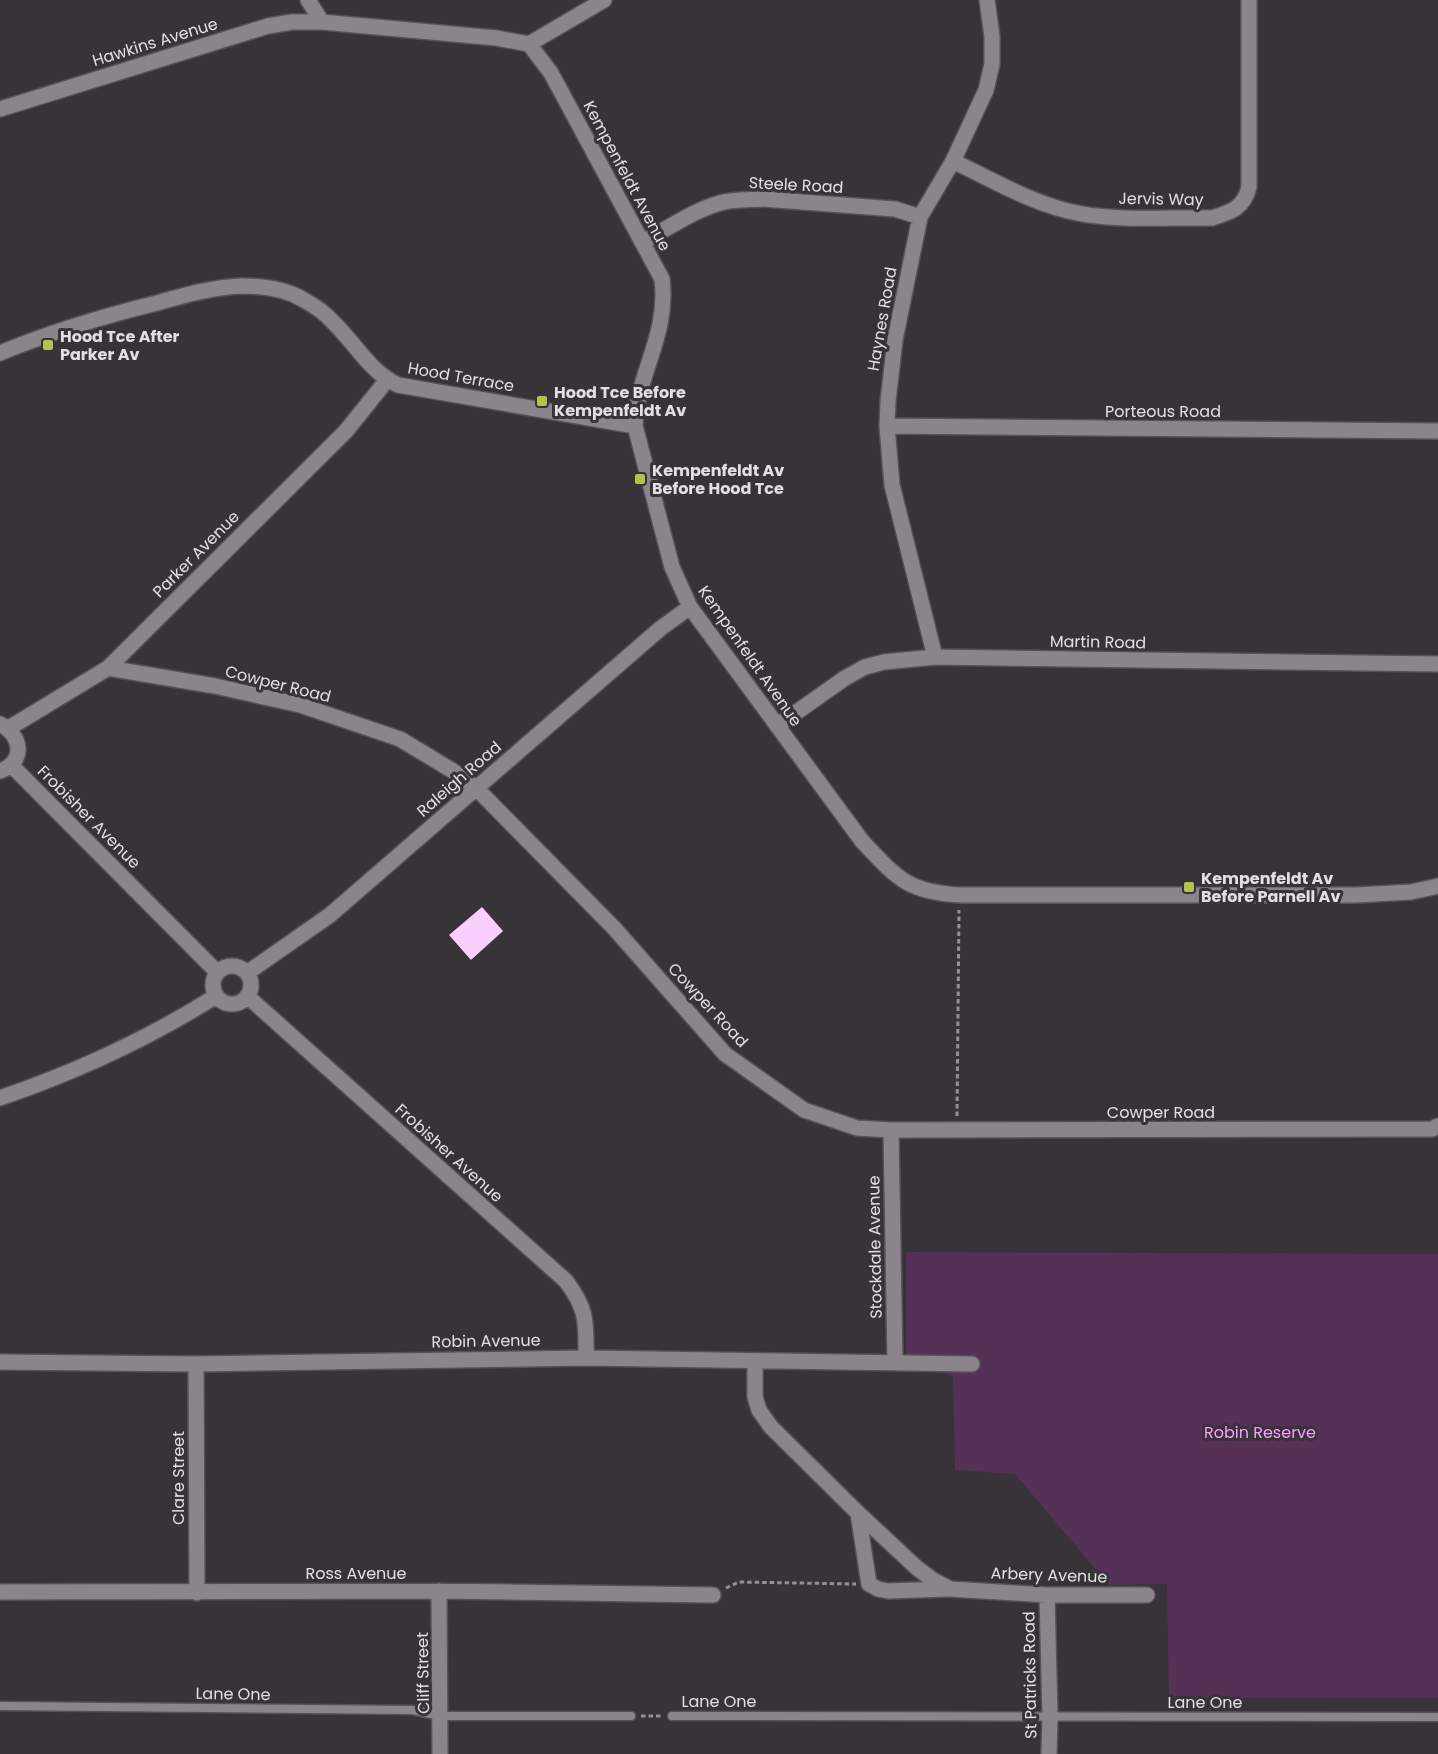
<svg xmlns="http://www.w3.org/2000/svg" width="1438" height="1754" viewBox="0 0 1438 1754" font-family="Poppins,sans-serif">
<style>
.green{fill:#553158}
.building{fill:#fbcffd}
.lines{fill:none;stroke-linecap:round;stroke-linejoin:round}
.service-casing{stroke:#565156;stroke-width:11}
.minor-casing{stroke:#565156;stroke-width:18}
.path{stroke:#959095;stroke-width:3;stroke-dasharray:4.5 3;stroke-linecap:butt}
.service{stroke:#8c848c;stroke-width:8}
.minor{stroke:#8c848c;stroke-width:15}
.poi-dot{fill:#b5c249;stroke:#383239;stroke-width:2}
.labels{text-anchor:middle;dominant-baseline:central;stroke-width:6;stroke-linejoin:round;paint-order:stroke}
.street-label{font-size:16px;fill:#e2dee2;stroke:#383239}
.poi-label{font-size:16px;font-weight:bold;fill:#e2dee2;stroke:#383239;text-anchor:start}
.park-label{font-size:16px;fill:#f89ffe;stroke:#383239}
</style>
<rect width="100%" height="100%" fill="#383239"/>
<path class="green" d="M906 1252 1438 1254V1698H1169L1167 1584 1109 1585 1015 1474 955 1470 953 1376 906 1359Z"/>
<path class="building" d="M482 907 503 931 471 960 449 935Z"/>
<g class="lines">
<g class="service-casing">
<path id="service" d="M0 1706 412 1710 441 1716H631
M672 1716 1438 1717"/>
</g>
<g class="minor-casing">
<path id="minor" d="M308 0 322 22 496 38 529 44 551 73 662 279C669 336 637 372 635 426L672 567 690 607 862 841C897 878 907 892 960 895H1356L1411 892 1438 886
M529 44 604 0
M0 109 268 26 292 22H322
M953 161C990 179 1028 201 1068 211 1111 222 1167 217 1212 218 1231 212 1244 208 1249 187V0
M643 242C667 229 692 211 720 203 733 199 749 200 763 199L895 209 920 217
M0 353C51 332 104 316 157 303 185 295 213 287 242 286 263 286 286 289 304 300 315 306 325 313 333 322 355 343 370 372 398 385L635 426
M887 426 1438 431
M935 657 892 485 887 426 888 401 895 340 920 217 953 161 986 90 992 64V36L987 0
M108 668 215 686 300 705 400 739 453 771 476 788 614 928 725 1054 804 1110 857 1128 891 1130 1432 1129 1438 1126
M0 724C22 735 26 762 0 771
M777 726 845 678 865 667 884 662 935 657 1438 664
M9 728 108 668 346 431 387 380
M11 765 217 972
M213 985a19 19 0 1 1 38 0a19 19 0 1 1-38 0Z
M247 973 330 915 661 628 690 607
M247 996 566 1281C588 1310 586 1323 586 1358
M0 1098C76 1072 148 1039 216 996
M891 1130 895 1363
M755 1361V1397L759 1410 771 1427 858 1513 917 1568 933 1580 950 1589 1047 1595H1147
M0 1362 196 1364 586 1358 972 1364
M196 1364 197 1593
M858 1513 869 1584 878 1589 888 1591 947 1589
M439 1591 440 1754
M0 1592 439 1591 713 1595
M1047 1595 1050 1717 1049 1754"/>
</g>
<path class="path" d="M957 1116 959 910
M726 1588 739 1582 856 1584
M641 1716H661"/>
<use href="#service" class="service"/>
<use href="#minor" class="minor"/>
</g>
<g class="poi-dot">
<rect x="42" y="339" width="12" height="12" rx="3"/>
<rect x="536" y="395" width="12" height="12" rx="3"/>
<rect x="634" y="473" width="12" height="12" rx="3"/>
<rect x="1183" y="881" width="12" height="12" rx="3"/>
</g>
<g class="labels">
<g class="street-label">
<text transform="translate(155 42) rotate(-17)">Hawkins Avenue</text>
<text transform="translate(627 176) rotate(62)">Kempenfeldt Avenue</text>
<text transform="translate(796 185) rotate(3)">Steele Road</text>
<text transform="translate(1161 199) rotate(1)">Jervis Way</text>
<text transform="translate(882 319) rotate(-80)">Haynes Road</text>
<text transform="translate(461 377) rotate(10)">Hood Terrace</text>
<text x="1163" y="411">Porteous Road</text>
<text transform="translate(196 554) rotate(-45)">Parker Avenue</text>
<text transform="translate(1098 642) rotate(1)">Martin Road</text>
<text transform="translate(750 656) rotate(55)">Kempenfeldt Avenue</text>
<text transform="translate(278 684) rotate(14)">Cowper Road</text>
<text transform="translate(459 779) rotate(-41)">Raleigh Road</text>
<text transform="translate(89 817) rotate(45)">Frobisher Avenue</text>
<text transform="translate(708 1005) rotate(47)">Cowper Road</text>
<text x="1161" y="1112">Cowper Road</text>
<text transform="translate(449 1153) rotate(42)">Frobisher Avenue</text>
<text transform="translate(875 1247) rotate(-91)">Stockdale Avenue</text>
<text transform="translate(486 1341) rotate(-1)">Robin Avenue</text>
<text transform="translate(178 1478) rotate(-90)">Clare Street</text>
<text x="356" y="1573">Ross Avenue</text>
<text transform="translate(1049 1575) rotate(2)">Arbery Avenue</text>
<text transform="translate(423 1673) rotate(-91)">Cliff Street</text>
<text transform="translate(1030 1675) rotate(-91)">St Patricks Road</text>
<text transform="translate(233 1694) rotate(1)">Lane One</text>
<text x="719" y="1701">Lane One</text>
<text x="1205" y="1702">Lane One</text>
</g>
<g class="poi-label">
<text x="60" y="336">Hood Tce After<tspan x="60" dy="18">Parker Av</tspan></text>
<text x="554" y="392">Hood Tce Before<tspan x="554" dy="18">Kempenfeldt Av</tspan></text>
<text x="652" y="470">Kempenfeldt Av<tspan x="652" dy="18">Before Hood Tce</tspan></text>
<text x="1201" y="878">Kempenfeldt Av<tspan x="1201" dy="18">Before Parnell Av</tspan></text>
</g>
<g class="park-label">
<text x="1260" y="1432">Robin Reserve</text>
</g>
</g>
</svg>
